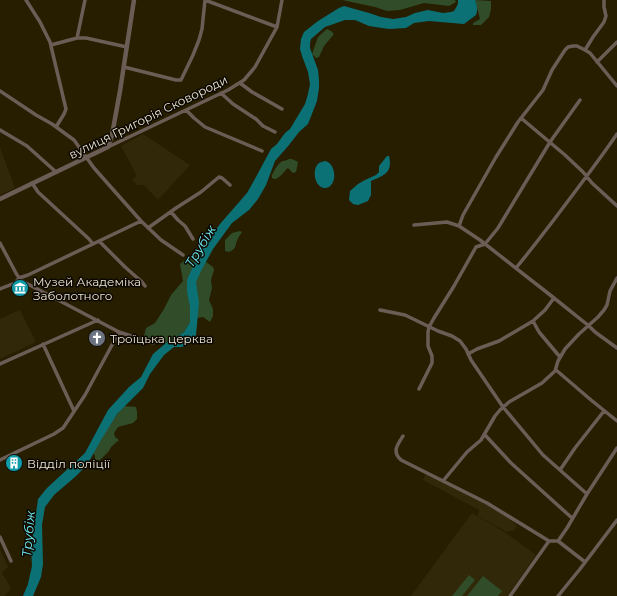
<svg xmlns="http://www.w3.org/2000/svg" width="617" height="596" viewBox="0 0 617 596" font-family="Montserrat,sans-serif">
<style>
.built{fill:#312809}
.green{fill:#304c28}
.water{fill:#0b7175}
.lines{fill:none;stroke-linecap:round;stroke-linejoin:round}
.minor{stroke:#6b5d55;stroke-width:3.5}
.tertiary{stroke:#6b5d55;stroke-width:4.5}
.labels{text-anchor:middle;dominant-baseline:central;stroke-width:3;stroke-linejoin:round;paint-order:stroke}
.street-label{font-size:12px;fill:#ebe5d3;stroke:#0c0801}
.poi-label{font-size:12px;fill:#ebe5d3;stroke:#0c0801;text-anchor:start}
.water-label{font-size:13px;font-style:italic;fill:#73f1f7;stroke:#0c0801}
</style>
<rect width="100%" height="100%" fill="#271e00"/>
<path class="built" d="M143 134 190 165 158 200 144 185H137L132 180 137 176 121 146Z
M0 147 15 188 0 195Z
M20 310 36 342 0 359V319Z
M426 473 487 503 514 520 513 522 517 526 514 530 507 532 478 516 479 510 423 480Z
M472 513 506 533 536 555 507 596H411Z
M0 549 8 567 2 573 11 588 5 596H0Z"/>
<path class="green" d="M342 0H455L456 2 449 6 424 3 400 10 387 11 375 7Z
M475 0 491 1V9L489 17 481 25H473V23L480 19Z
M327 29 331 31 334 34 324 46 319 57 316 58 312 54 318 37Z
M289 159H292L298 162 296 172 293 173 288 168C283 172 280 179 274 179L272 178V175C274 171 277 165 280 163 282 160 287 161 289 159Z
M240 231 242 232C240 235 238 238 237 241 234 248 237 248 229 252L225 251V240L232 233Z
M206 243V262L213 267 214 270 211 280 212 288 209 300 213 309V316L210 322 203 317 197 318 190 322 184 332 164 345 149 339 144 336 146 328 155 323 164 309 171 295 183 281 180 264Z
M124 406 136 407 137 412V419L133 423 118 427 114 433 115 437 119 440 111 447 109 451 100 460H95V456L93 453C102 436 112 419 124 406Z
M469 575 475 580 462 596H452Z
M483 576 502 591 498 596H467Z"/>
<path class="water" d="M458 0H475C477 5 478 10 476 15L464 24 429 21 414 23 406 28 389 29 369 26 355 20H345L325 27 311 39 310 43V48L318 70 319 80V88L317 101 308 124 299 132 289 145 275 161 266 185 258 199 249 210 232 223 213 249 201 271 196 282 199 303 196 335 190 343 182 347H174L164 355 150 374 143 388 117 414 101 440 87 465 75 477 54 495 45 507 42 525 43 564 41 577 33 596H23L28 584 32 566 31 549 38 499 47 488 85 453 108 410 129 387 141 377 153 354 166 343 184 332 190 322V307L187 291V280L199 253 220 224 247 193 256 177 271 149 277 144 285 133 290 129 305 104 308 94 310 84 308 72 302 56 300 49 301 39 304 32 318 21 339 8 344 6 369 13 381 17 393 19 406 17 415 13 428 10 443 13 451 12 454 11 457 6 458 3Z
M387 156H389C393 173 384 175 371 181V195L368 201 358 205 353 204 349 200 350 191 358 184 365 180 376 175 379 172V166Z
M325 161C333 163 335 172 334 179 333 182 332 185 329 187 316 193 310 170 319 163 320 162 323 162 325 161Z"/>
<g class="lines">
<path class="minor" d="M26 0 40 22 50 42 66 109 64 114 56 127
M205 0 277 27
M604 0V7L606 16 604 22 593 37 585 50 590 53 617 86
M77 38 85 0
M51 45 77 38H86L127 47
M597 62 617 42
M124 67 176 80H181L193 55 199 40 202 29 205 0
M240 83 252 92 282 109
M0 91 36 115 52 124 74 140 94 168 141 221 161 240 183 255
M221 93 233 104 256 119 263 126 275 132
M186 110 194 118 205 127 262 151
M521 118 565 155 583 172 592 183 617 206
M0 130 27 146 56 172
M108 147 228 90 244 80 250 73 255 67 277 27 282 0
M32 183 38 192 89 239 93 244
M171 212 178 220 185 226 193 239
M414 225 447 222 459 226 480 240 554 298 589 326 595 332 617 348
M459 226 463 215 496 157 518 122 543 90 552 70 565 50 568 47 573 46H577L585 50
M148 228 176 208 201 192 219 177 222 178 230 185
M99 241 125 267 142 282 145 286
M0 243 17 275 22 281 119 332 153 343
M516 268C530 251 543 234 556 217 577 189 598 162 617 134
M0 289 15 283 19 278 28 275 141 221
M380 310 405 315 438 331 452 336 460 341 466 349 471 360 503 407 543 455 587 494
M533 321 539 332 560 357
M43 344 74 411
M468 354 477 349 499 341 533 321 545 310 554 298
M0 364 98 320
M556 370 591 400 617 421
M419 389 432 363V356L428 346V332L429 327 434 318 454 286 476 247 485 244 498 228 550 142 580 100
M485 435 511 463 572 518
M403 436C397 445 392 452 401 460L487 503 549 541
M0 460 54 434 63 428 85 395 119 332
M560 470 575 448 604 411
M443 481 467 452 481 440 495 416 500 410 509 402 542 383 555 371 558 361 565 349 579 334 598 317 604 310 607 305 610 291 617 278
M0 537 11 561
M549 541H558L585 562
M558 541 567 528 587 494 617 448
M510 596 549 541
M558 596 580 569 617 520"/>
<path class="tertiary" d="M0 199 108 147 112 135 120 91 134 0"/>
</g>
<defs>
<g id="museum-disc" transform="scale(0.9)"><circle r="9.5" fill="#0f9aa8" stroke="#0c0801"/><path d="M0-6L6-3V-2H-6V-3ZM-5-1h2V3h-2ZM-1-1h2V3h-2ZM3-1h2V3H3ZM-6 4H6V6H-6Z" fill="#fff"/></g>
<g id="church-disc" transform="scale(0.9)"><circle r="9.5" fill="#6b7280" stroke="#0c0801"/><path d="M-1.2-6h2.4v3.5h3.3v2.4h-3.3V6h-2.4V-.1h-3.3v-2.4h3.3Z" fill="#fff"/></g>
<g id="building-disc" transform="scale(0.9)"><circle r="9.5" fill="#0f9aa8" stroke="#0c0801"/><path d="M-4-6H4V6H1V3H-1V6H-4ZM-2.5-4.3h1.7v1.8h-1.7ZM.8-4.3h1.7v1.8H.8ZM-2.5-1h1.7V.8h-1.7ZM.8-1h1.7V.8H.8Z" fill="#fff"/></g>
</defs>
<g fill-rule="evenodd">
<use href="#museum-disc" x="20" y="288"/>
<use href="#church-disc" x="97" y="338"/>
<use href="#building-disc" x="14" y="463"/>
</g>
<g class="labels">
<g class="street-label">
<text transform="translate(148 117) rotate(-26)">вулиця Григорія Сковороди</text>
</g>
<g class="poi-label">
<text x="33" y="281">Музей Академіка<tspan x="33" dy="14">Заболотного</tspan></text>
<text x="110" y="338">Троїцька церква</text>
<text x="27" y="463">Відділ поліції</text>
</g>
<g class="water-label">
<text transform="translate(200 246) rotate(-59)">Трубіж</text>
<text transform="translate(28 534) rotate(-85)">Трубіж</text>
</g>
</g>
</svg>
